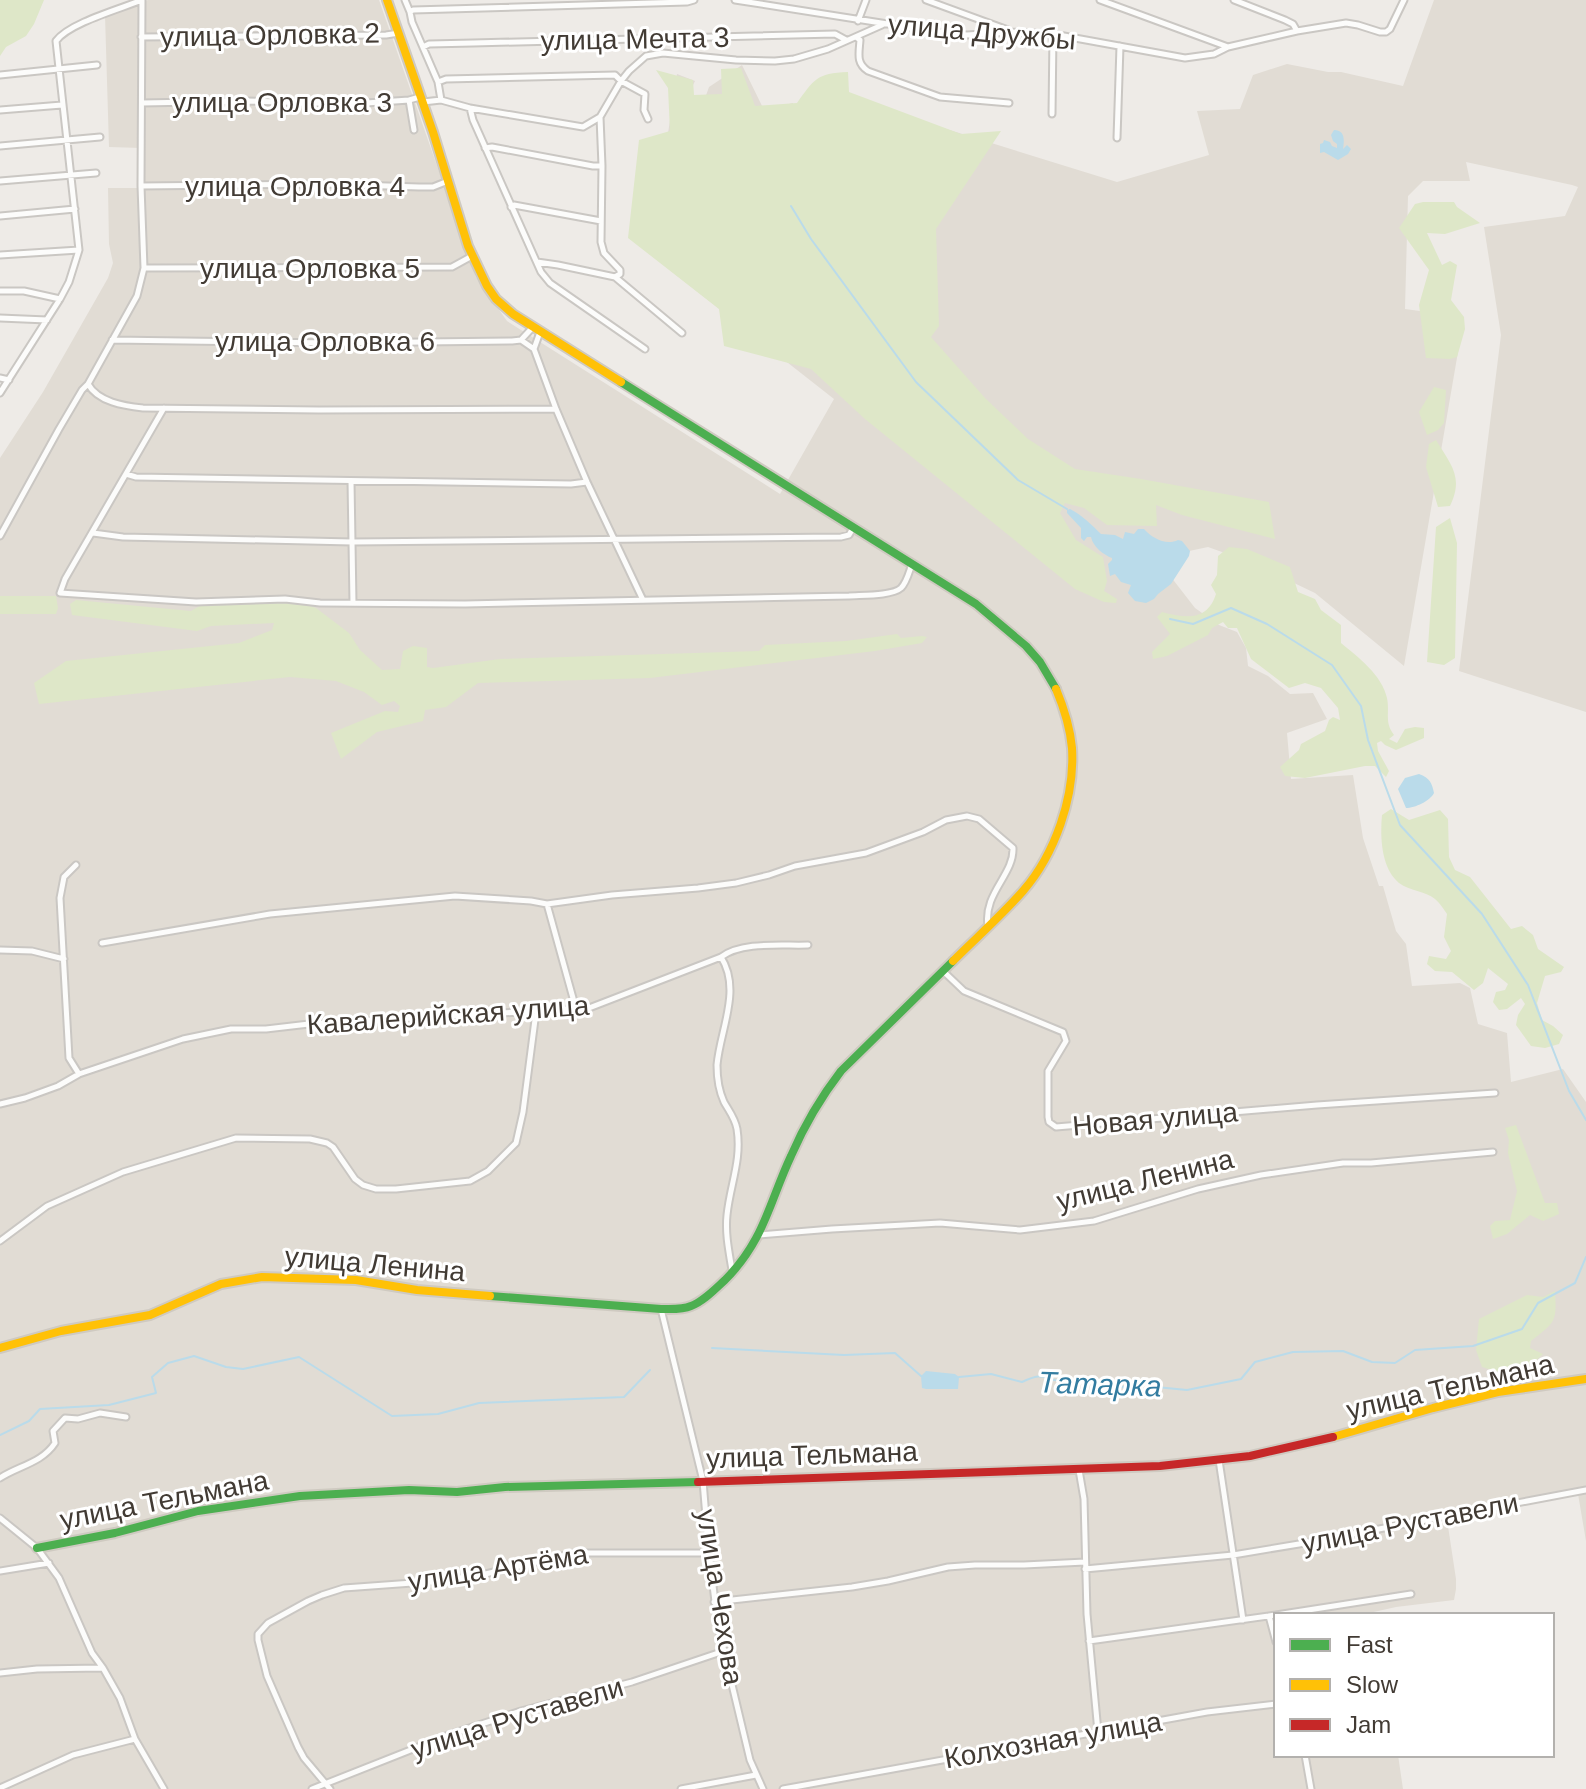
<svg xmlns="http://www.w3.org/2000/svg" width="1586" height="1789" viewBox="0 0 1586 1789" font-family="Arial,sans-serif">
<style>
.residential{fill:#e1dcd4}
.green{fill:#dee7c8}
.water{fill:#badbea}
.lines{fill:none;stroke-linecap:round;stroke-linejoin:round}
.stream{stroke:#badbea;stroke-width:2}
.street-casing{stroke:#cac7c3;stroke-width:9}
.fast-casing{stroke:#cfcac1;stroke-width:12}
.slow-casing{stroke:#cfcac1;stroke-width:12}
.jam-casing{stroke:#cfcac1;stroke-width:12}
.street{stroke:#fcfcfb;stroke-width:5}
.fast{stroke:#4caf50;stroke-width:8}
.slow{stroke:#ffc107;stroke-width:8}
.jam{stroke:#c62828;stroke-width:8}
.labels{text-anchor:middle;dominant-baseline:central;stroke-width:6;stroke-linejoin:round;paint-order:stroke}
.street-label{font-size:28px;fill:#423b34;stroke:#fff}
.water-label{font-size:30px;font-style:italic;fill:#337ca0;stroke:#fff}
</style>
<rect width="100%" height="100%" fill="#eeebe7"/>
<path class="residential" d="M148 0H379L476 277 507 321 780 494 834 399 633 241 667 140 677 74 695 81 689 93 704 101 709 87 742 65 764 110 793 103 794 106 943 128 1117 182 1209 155 1197 111 1240 109 1253 75 1287 64 1328 72H1341L1403 86 1434 0H1586V712L1459 671 1501 335 1484 227 1565 216 1578 187 1572 185 1466 162 1470 181H1423L1408 196 1405 309 1464 317 1404 666 1315 593 1250 562 1208 547 1175 554 1171 577 1195 608 1219 625 1237 632 1246 648 1248 666 1268 676 1290 694 1313 693 1327 719 1287 733 1291 779 1353 775 1363 838 1379 886H1383L1396 931 1406 944 1412 986 1460 983 1470 988 1478 1024 1507 1033 1511 1082 1563 1069 1586 1102V1541L1577 1488 1446 1513 1456 1579V1589L1454 1600 1396 1607 1369 1613V1615H1276V1755H1398L1403 1789H0V458L43 392 108 278 113 263 109 244 108 188H140L141 148 109 147 105 15Z"/>
<path class="green" d="M0 0H44L34 24 26 36 6 47 0 56Z
M741 68 755 106 797 103C814 80 816 73 848 72L849 92 961 134 1001 131 936 229 939 326 931 337 985 398 1028 439 1075 469 1141 479 1269 502 1275 539 1182 515 1156 505 1157 526 1107 525 1084 508 1065 503 1060 513 1076 540 1103 557 1107 581 1104 591 1117 599 1116 603 1104 602 1075 589 865 419 811 369 724 346 719 309 628 238 639 140 670 131 668 88 656 70 693 80 694 95 722 94 721 69Z
M1423 202H1454L1457 207 1480 223 1445 234 1427 233 1442 265 1450 261 1457 265 1451 300 1464 317 1465 329 1457 357 1450 359 1426 358 1419 305 1429 270 1399 228 1415 204Z
M1434 387 1446 390 1444 423 1438 430 1427 435 1419 412Z
M1436 440C1451 465 1464 477 1450 506L1438 507 1426 467 1429 444Z
M1450 518 1457 543 1455 658 1444 665 1427 662 1436 527Z
M1229 547 1247 549 1290 567 1298 592 1315 599 1321 610 1341 625V643C1358 657 1382 675 1387 698 1390 713 1384 722 1394 735L1389 739 1397 743 1405 729 1415 727 1424 728V738L1396 750 1385 745 1381 741 1377 743 1378 751 1389 771 1386 777 1375 766H1365L1305 778 1285 776 1280 767 1299 750 1301 744 1325 731 1329 720 1333 717 1340 720 1338 708 1321 688 1305 683 1289 688 1251 659 1237 628H1228L1223 622 1212 628 1208 635 1167 656 1153 659 1152 652 1170 634 1157 617 1162 612C1185 618 1207 622 1216 594L1211 585 1217 575 1218 556Z
M0 596H56L58 608 56 614H0Z
M76 600 191 611 203 604 265 600 298 602 316 608 349 633 360 650 382 670 400 669 403 651 413 646 427 648V667L433 668 500 659 759 651 765 645 846 641 897 634 901 638 922 636 927 637 922 643 875 651 650 678 478 683 446 707 425 710 423 721 377 732 341 759 331 733 385 711 398 712 400 706 394 701 382 705 364 692 336 681 290 677 39 704 34 683 66 661 239 643 272 630 274 623 211 626 197 631 72 615 70 604Z
M1391 809 1409 820 1440 810 1448 819 1449 857 1455 870 1470 877 1511 929 1522 926 1533 935 1538 949 1564 967 1561 972 1545 976 1537 1003 1542 1020 1553 1026 1563 1035 1559 1044 1545 1048 1531 1046 1516 1025 1518 1015 1525 1004 1521 998 1507 1009 1499 1010 1493 1002 1496 992 1505 990 1508 984 1488 968 1483 983 1474 990 1452 972 1435 971 1427 964 1429 956 1446 959 1451 951 1444 937 1447 914C1444 910 1440 903 1435 899 1425 891 1410 891 1399 883 1381 868 1380 837 1382 815Z
M1516 1125 1545 1203H1557L1559 1214 1543 1221 1530 1215 1507 1234 1493 1239 1490 1226 1495 1221 1510 1220 1517 1191 1508 1153 1509 1140 1505 1128Z
M1555 1291C1557 1323 1555 1322 1531 1341L1530 1348 1543 1354C1534 1364 1515 1373 1501 1372 1495 1372 1487 1368 1482 1367L1476 1350 1479 1319 1527 1295 1543 1297Z"/>
<path class="water" d="M1334 130C1346 130 1344 142 1343 149L1347 145 1351 149 1348 154 1338 160 1324 152 1320 153V144L1323 143 1324 140 1330 142 1332 146 1337 148V144L1333 141 1331 135Z
M1070 509C1082 515 1093 526 1101 534L1115 535 1123 539 1125 532 1134 534 1138 529H1144C1152 538 1166 546 1178 540L1182 541 1190 551 1189 556 1171 584 1158 594 1154 599 1146 603 1135 601 1128 593 1131 585 1121 582 1115 574 1110 576 1108 564 1112 560V558C1104 555 1093 547 1091 537H1087L1084 541 1081 538V528L1067 513V510Z
M1419 774C1430 778 1432 783 1434 793 1430 801 1415 808 1406 808L1398 789 1405 778Z
M926 1371 955 1374 959 1377 958 1389H926L922 1388 921 1376Z"/>
<g class="lines">
<path class="stream" d="M791 206 811 239 916 382 1018 480 1067 509
M1170 619 1193 624 1231 608 1267 624 1332 665 1361 706 1368 740 1400 825 1482 914 1528 985 1569 1091 1586 1120
M712 1348 844 1355 895 1353 921 1376
M959 1377 991 1374 1022 1382C1035 1376 1041 1374 1054 1380L1119 1385 1130 1391 1149 1383 1156 1387 1187 1390 1241 1379 1255 1362 1293 1352 1343 1351 1372 1362 1395 1363 1415 1350 1473 1346 1522 1329 1538 1303 1575 1283 1586 1257
M0 1435 29 1421 40 1409 109 1405 156 1393 152 1377 168 1363 194 1356 226 1367 243 1369 299 1357 392 1416 438 1414 479 1403 624 1397 650 1370"/>
<g class="street-casing">
<path id="street" d="M405 0 410 12
M735 0 945 33 967 35 1011 32 1053 34 1185 58 1214 54 1228 47
M926 0 1008 30
M1100 0 1228 47 1297 31 1346 23 1358 25 1380 32H1386L1390 29 1404 0
M1234 0 1285 20 1293 24 1297 31
M858 21 866 0
M141 37 386 35 399 33
M856 37 860 40C859 54 856 63 868 71L940 97 1009 103
M423 47 429 44 473 43 835 34 846 40
M0 75 97 65
M438 82 446 79 615 75 621 81 645 94 644 110 648 119
M409 100 414 130
M441 100 438 82 412 22 410 12 413 10 687 2 694 0
M423 102 441 100 470 108 583 127 600 117 621 81 629 71 646 56 663 53 736 60 775 61 794 59 828 49 882 25
M142 103 247 101 352 104 409 100 420 97
M470 108 473 120 541 272 550 283 645 349
M0 110 62 105
M1052 114 1053 34
M600 117 602 166 601 242 604 253 620 270V274L615 277
M1117 138 1120 46
M0 146 100 137
M485 148 492 147 593 166H602
M0 181 96 173
M141 186 326 184 419 187H433L448 181
M511 207 514 205 601 221
M0 216 75 209
M0 255 79 250
M537 262 558 265 615 277
M144 268 452 267 472 256
M615 277 682 333
M0 291H24L60 299
M0 318 47 320
M540 332 534 349 556 409 587 482 643 600
M112 340 335 343 512 341 521 340 533 327
M521 340 534 349
M0 378 9 380
M88 384C98 402 124 406 143 408L319 410 556 409
M0 393 60 299 69 282 79 250 56 41C69 23 120 9 142 0
M164 408 65 579 60 593 196 602 285 599 320 603 465 604 849 596C862 595 892 596 901 588 907 582 909 572 912 564
M126 474 136 477 571 484 587 482
M351 481 353 603
M93 533 123 537 352 542 841 537 849 535 853 528
M0 536 59 429 82 390 88 384 137 296 144 268 141 186 142 0
M76 865 64 877 60 898 69 1058 79 1074
M547 904 576 1009
M102 943 270 914 455 896 531 901 547 904 612 895 698 888 736 883 769 875 795 866 866 853 923 832 946 820 967 816 979 819 1013 848C1014 875 983 893 988 926
M0 950 32 951 64 959
M721 957C742 941 783 946 808 945
M943 971 964 991 1063 1032 1066 1041 1048 1071V1117L1049 1122 1056 1127 1317 1105 1495 1093
M0 1104 25 1098 58 1086 79 1074 183 1039 231 1029H266L309 1024 589 1008 721 957C742 990 720 1030 717 1065 717 1078 719 1091 724 1102 729 1111 735 1118 737 1129 742 1160 730 1185 727 1215 725 1233 729 1252 732 1270
M759 1235 832 1229 940 1223 1020 1230 1094 1221 1198 1189 1261 1175 1343 1163H1371L1493 1152
M0 1241 47 1206 123 1172 236 1138 310 1139 327 1143 333 1147 355 1179 363 1185 376 1189H396L470 1181 488 1171 516 1143 523 1112 536 1012
M661 1309 703 1481 709 1553 718 1626 750 1760 763 1789
M1219 1460 1243 1620
M1079 1470 1084 1499 1087 1614 1098 1732
M0 1478C18 1466 42 1463 55 1443L53 1431 65 1418 78 1419 100 1413 126 1417
M0 1518 37 1548 59 1578 92 1653 103 1668 120 1698 135 1739 164 1789
M1085 1569 1233 1555 1299 1544 1586 1490
M0 1571 49 1563
M714 1602 852 1587 888 1581 948 1567 975 1565H1024L1085 1562
M1276 1615 1411 1594
M1269 1616 1276 1642
M1089 1641 1276 1615
M0 1673 37 1669 102 1668
M1305 1755 1311 1789
M0 1788 73 1755 135 1739
M312 1789 451 1734 521 1711 632 1682 724 1651
M330 1789 304 1758 298 1747 267 1676 258 1640V1634L268 1623 308 1601 322 1595 344 1588 440 1581 481 1575 575 1553H709
M681 1789 756 1775
M783 1789 1207 1712 1276 1704"/>
</g>
<g class="fast-casing">
<path id="fast" d="M621 382 976 604 1026 646 1040 662 1056 689
M490 1296 661 1309C671 1309 682 1310 691 1306 704 1301 715 1289 725 1280 764 1241 769 1203 791 1156 804 1126 821 1097 841 1071L953 961
M37 1548 115 1533 198 1511 300 1496 409 1490 457 1492 505 1487 698 1482"/>
</g>
<g class="slow-casing">
<path id="slow" d="M387 0 433 132 468 246 487 286 496 299 513 314 621 382
M953 961C976 938 1001 916 1023 891 1055 854 1075 797 1072 748 1070 727 1064 708 1056 689
M0 1348 61 1331 150 1315 221 1284 262 1277 356 1280 417 1290 490 1296
M1333 1437 1433 1408 1498 1392 1586 1379"/>
</g>
<g class="jam-casing">
<path id="jam" d="M698 1482 1160 1466 1250 1456 1333 1437"/>
</g>
<use href="#street" class="street"/>
<use href="#fast" class="fast"/>
<use href="#slow" class="slow"/>
<use href="#jam" class="jam"/>
</g>
<g class="labels">
<g class="street-label">
<text transform="translate(982 32) rotate(5)">улица Дружбы</text>
<text transform="translate(270 35) rotate(-1)">улица Орловка 2</text>
<text transform="translate(635 39) rotate(-1)">улица Мечта 3</text>
<text x="282" y="102">улица Орловка 3</text>
<text x="295" y="186">улица Орловка 4</text>
<text x="310" y="268">улица Орловка 5</text>
<text x="325" y="341">улица Орловка 6</text>
<text transform="translate(448 1015) rotate(-4)">Кавалерийская улица</text>
<text transform="translate(1155 1119) rotate(-5)">Новая улица</text>
<text transform="translate(1145 1180) rotate(-14)">улица Ленина</text>
<text transform="translate(375 1264) rotate(5)">улица Ленина</text>
<text transform="translate(1450 1387) rotate(-13)">улица Тельмана</text>
<text transform="translate(812 1455) rotate(-2)">улица Тельмана</text>
<text transform="translate(164 1500) rotate(-11)">улица Тельмана</text>
<text transform="translate(1410 1523) rotate(-11)">улица Руставели</text>
<text transform="translate(498 1568) rotate(-9)">улица Артёма</text>
<text transform="translate(720 1597) rotate(81)">улица Чехова</text>
<text transform="translate(517 1718) rotate(-17)">улица Руставели</text>
<text transform="translate(1053 1740) rotate(-10)">Колхозная улица</text>
</g>
<g class="water-label">
<text transform="translate(1100 1384) rotate(2)">Татарка</text>
</g>
</g>
<rect x="1274" y="1613" width="280" height="144" fill="#ffffff" stroke="#b3b1ae" stroke-width="2"/>
<rect x="1290" y="1639" width="40" height="12" fill="#4caf50" stroke="#b3b1ae" stroke-width="2"/>
<text x="1346" y="1653" font-size="24" fill="#423b34">Fast</text>
<rect x="1290" y="1679" width="40" height="12" fill="#ffc107" stroke="#b3b1ae" stroke-width="2"/>
<text x="1346" y="1693" font-size="24" fill="#423b34">Slow</text>
<rect x="1290" y="1719" width="40" height="12" fill="#c62828" stroke="#b3b1ae" stroke-width="2"/>
<text x="1346" y="1733" font-size="24" fill="#423b34">Jam</text>
</svg>
